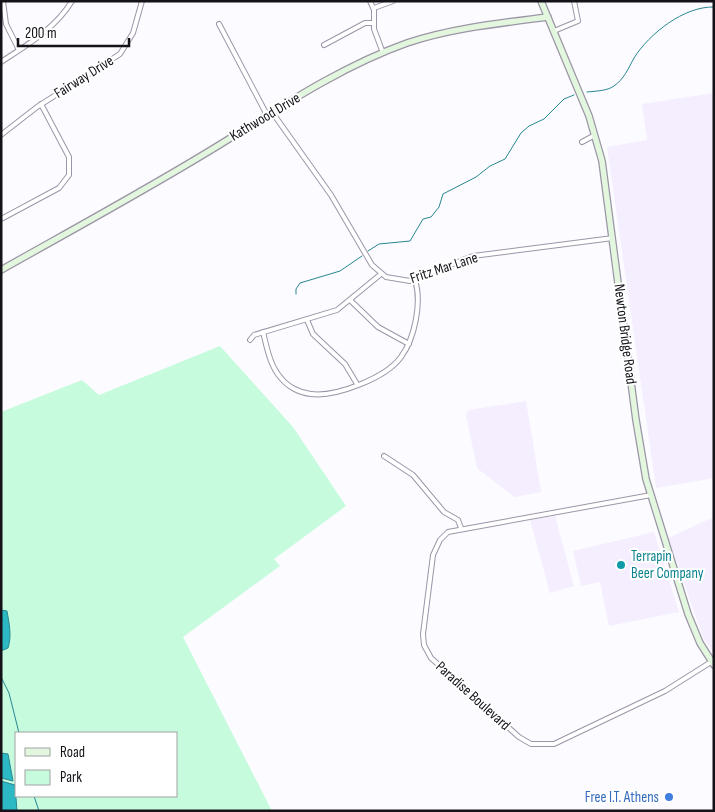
<svg xmlns="http://www.w3.org/2000/svg" width="715" height="812" viewBox="0 0 715 812" font-family="'Sofia Sans Condensed',sans-serif">
<style>
.built{fill:#f4eeff}
.green{fill:#c7fbde;fill-rule:evenodd}
.water{fill:#2db9c4;stroke:#268791}
.lines{fill:none;stroke-linecap:round;stroke-linejoin:round}
.stream{stroke:#268791;stroke-width:1}
.street-casing{stroke:#9c95a7;stroke-width:6}
.secondary-casing{stroke:#9c95a7;stroke-width:8}
.street{stroke:#fff;stroke-width:4}
.secondary{stroke:#e2f7dd;stroke-width:5.5}
.culture-dot{fill:#0f9aa8;stroke:#fff;stroke-width:2}
.shop-dot{fill:#3f7fe0;stroke:#fff;stroke-width:2}
.labels{text-anchor:middle;dominant-baseline:central;stroke-width:4;stroke-linejoin:round;paint-order:stroke}
.street-label{font-size:15px;fill:#151319;stroke:#fff}
.culture-label{font-size:15px;fill:#0d838f;stroke:#fff;text-anchor:start}
.shop-label{font-size:15px;fill:#366cbe;stroke:#fff;text-anchor:end}
</style>
<rect width="100%" height="100%" fill="#fcfbff"/>
<path class="built" d="M714 93V478L656 488 607 147 647 140 642 104Z
M526 401 541 492 514 497 477 468 466 415 469 410Z
M555 516 574 586 550 593 530 520Z
M714 517V653L704 640 668 538Z
M654 532 679 612 609 626 600 582 581 586 573 551Z"/>
<path class="green" d="M220 346 293 427 346 506 274 559 280 566 183 637 272 811H1V412L82 380 99 395ZM16 733H176V796H16Z"/>
<path class="water" d="M1 610 7 611C9 623 12 636 8 648L1 651Z
M1 753 8 754 13 781 1 778Z
M1 781 15 785 17 811H1Z"/>
<g class="lines">
<path class="stream" d="M587 92C596 91 607 91 614 86 624 79 628 69 634 58 649 34 684 6 714 7
M368 251 379 244 410 241 423 219 431 217 439 207 443 194 476 177 490 166 505 159 521 133 529 126 544 119 564 99 574 95
M296 294V289L300 283 340 271 362 256
M1 677 9 693 19 733
M34 796 39 811"/>
<g class="street-casing">
<path id="street" d="M3 1 6 24 19 50
M370 1 374 10V29L383 53
M374 8 393 1
M219 24 267 115
M554 31 578 21 574 1
M324 45 365 23H373
M1 62C27 45 56 28 72 1
M272 112 331 195 372 265 386 277 410 281 473 256 613 238
M1 135 37 107 120 54 133 33 142 1
M582 142 595 135
M1 219 59 188 69 175V157L41 104
M350 300 378 327 409 344
M307 320 313 334 345 364 357 384
M263 332C267 348 270 366 281 378 288 387 300 393 311 394 336 397 386 378 401 357 415 338 422 302 415 280
M250 340 254 335 337 310 381 274
M384 456 413 475 444 512 458 520 461 528
M651 495 448 532 440 540 433 555 423 634 424 645 431 658 519 737 531 744H554L665 691 711 662"/>
</g>
<g class="secondary-casing">
<path id="secondary" d="M541 1 589 116 602 161 636 420 646 479 688 614 700 643 714 665
M1 270C72 230 142 192 211 150 275 111 337 68 407 43 452 28 501 23 548 17"/>
</g>
<use href="#street" class="street"/>
<use href="#secondary" class="secondary"/>
</g>
<circle class="culture-dot" cx="621" cy="565" r="5"/>
<circle class="shop-dot" cx="669" cy="797" r="5"/>
<g class="labels">
<g class="street-label">
<text transform="translate(84 77) rotate(-32)">Fairway Drive</text>
<text transform="translate(265 117) rotate(-31)">Kathwood Drive</text>
<text transform="translate(444 268) rotate(-18)">Fritz Mar Lane</text>
<text transform="translate(625 334) rotate(83)">Newton Bridge Road</text>
<text transform="translate(473 696) rotate(42)">Paradise Boulevard</text>
</g>
<g class="culture-label">
<text x="631" y="556">Terrapin<tspan x="631" dy="17">Beer Company</tspan></text>
</g>
<g class="shop-label">
<text x="659" y="797">Free I.T. Athens</text>
</g>
</g>
<rect width="715" height="812" fill="none" stroke="#151319" stroke-width="5"/>
<rect x="15" y="732" width="162" height="65" fill="#ffffff" stroke="#a1a1a3"/>
<rect x="25" y="748" width="25" height="8" fill="#e2f7dd" stroke="#a1a1a3"/>
<text x="60" y="757" font-size="15" fill="#151319">Road</text>
<rect x="25" y="770" width="25" height="15" fill="#c7fbde" stroke="#a1a1a3"/>
<text x="60" y="782" font-size="15" fill="#151319">Park</text>
<path d="M18 38v8h111v-8" fill="none" stroke="#151319" stroke-width="2.5"/>
<text x="25" y="38" font-size="15" fill="#151319" stroke="#ffffff" stroke-width="4" paint-order="stroke">200 m</text>
</svg>
